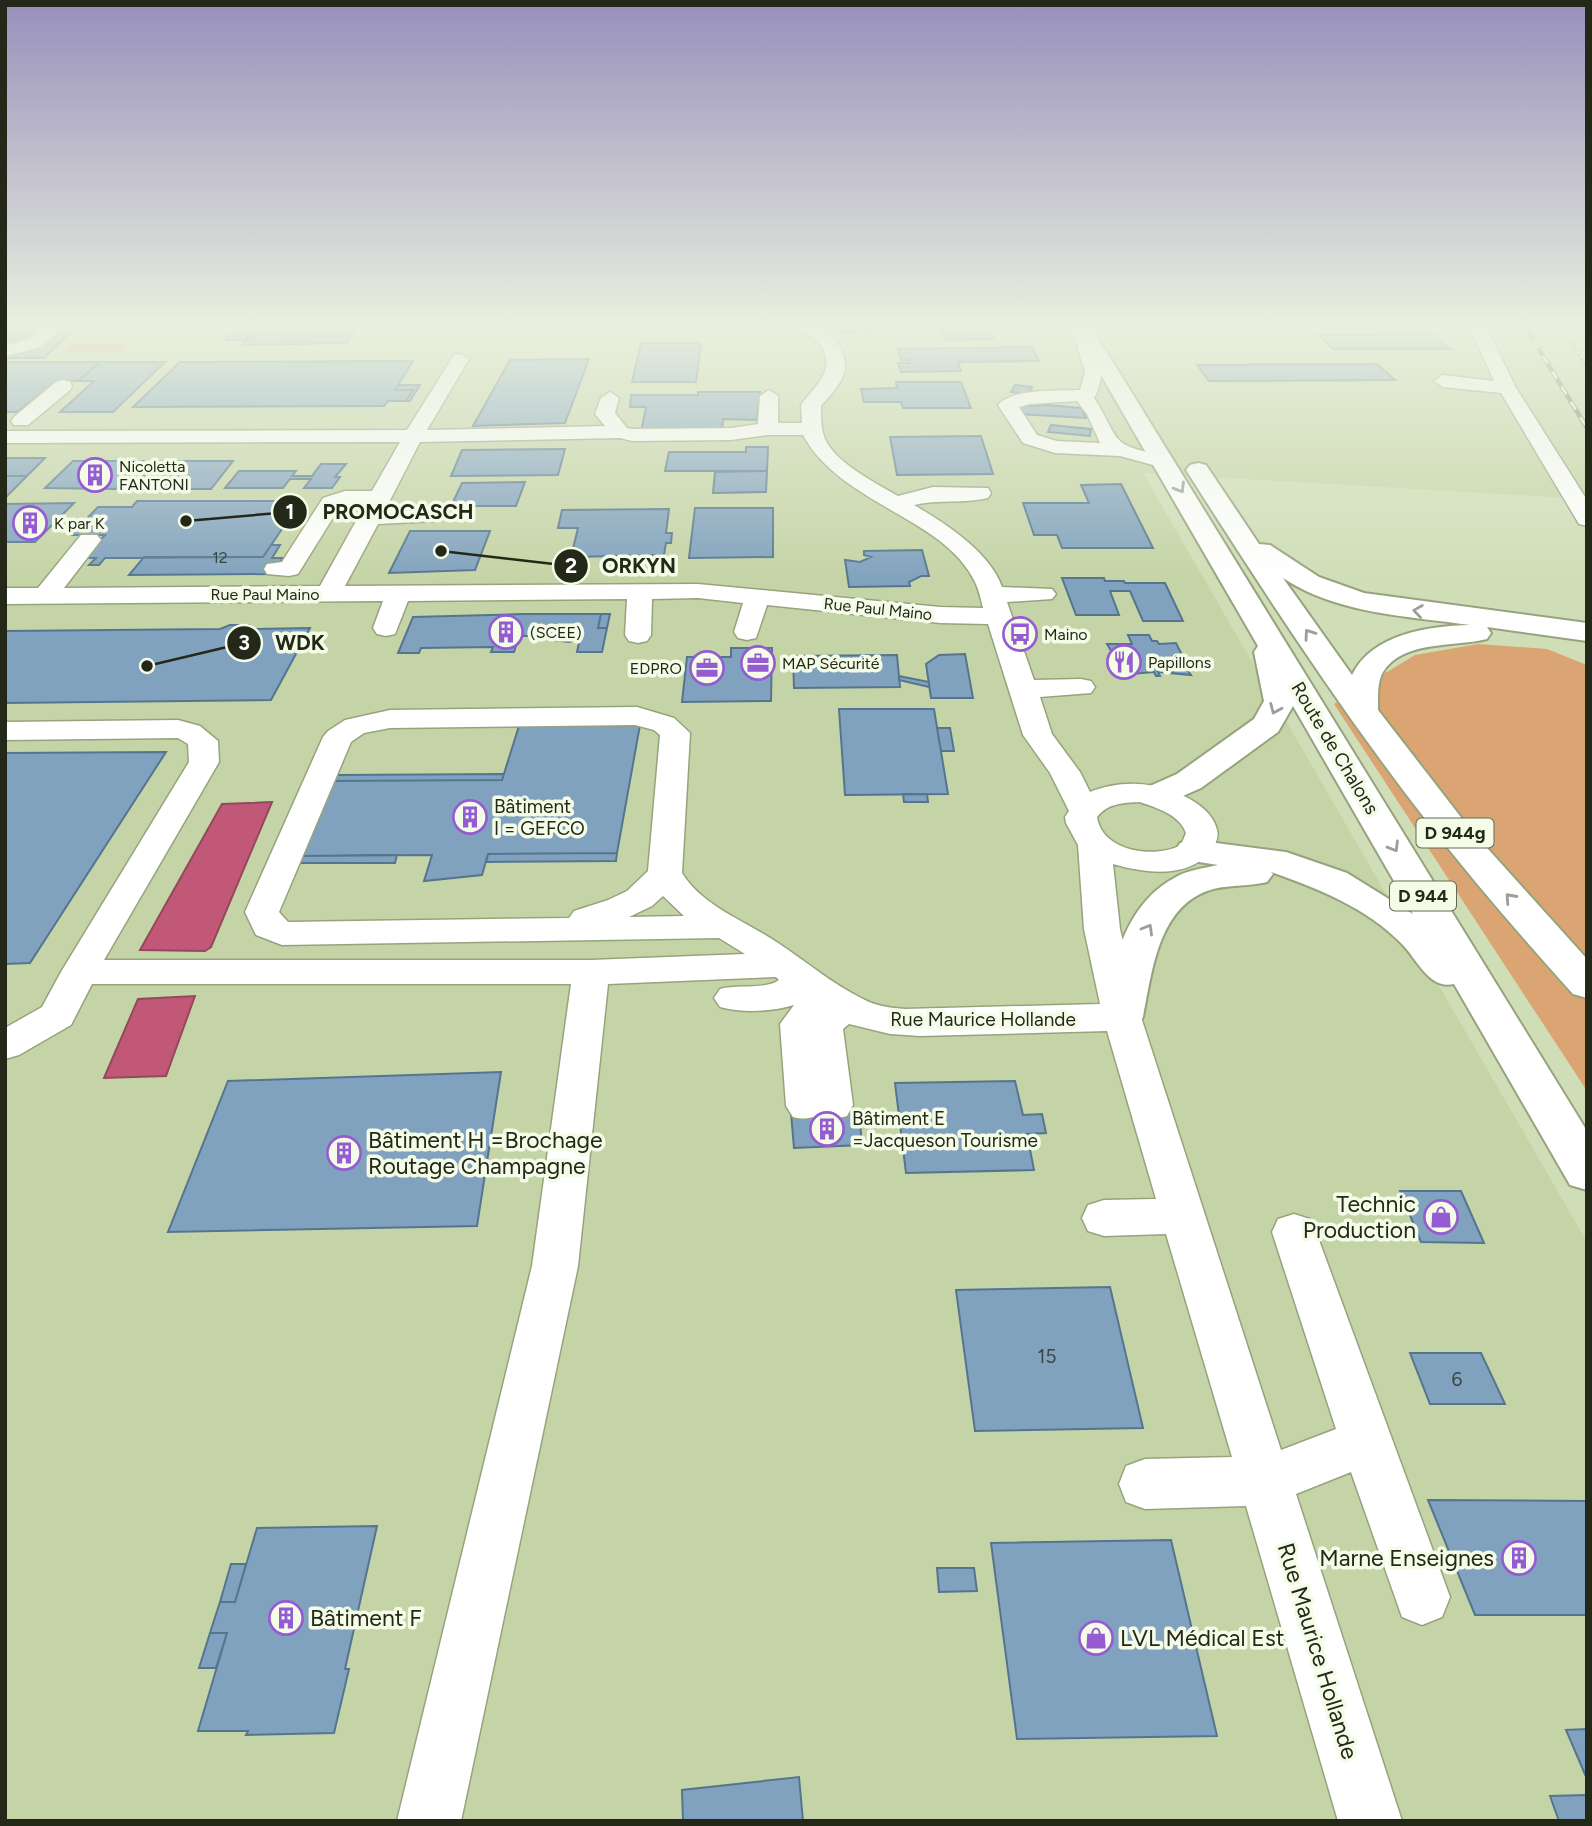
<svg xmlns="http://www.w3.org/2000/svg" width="1592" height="1826" viewBox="0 0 1592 1826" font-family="Figtree,sans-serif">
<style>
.built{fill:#c5d4a6}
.green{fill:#dba573}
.water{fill:#c15877;stroke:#924a5b;stroke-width:2}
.building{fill:#81a2be;stroke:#55758f;stroke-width:2}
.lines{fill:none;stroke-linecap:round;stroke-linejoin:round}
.minor-casing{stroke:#96a37d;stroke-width:3}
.major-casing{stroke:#96a37d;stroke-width:4}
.path{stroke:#869073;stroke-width:2.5;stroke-dasharray:2.5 2.5;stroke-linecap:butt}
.minor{fill:#fff;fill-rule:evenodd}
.major{fill:#fff;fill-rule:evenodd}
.rail-casing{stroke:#737c62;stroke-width:4.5}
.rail{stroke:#f4fce8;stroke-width:2.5;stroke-dasharray:9;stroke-linecap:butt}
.oneway{stroke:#9c9e98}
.labels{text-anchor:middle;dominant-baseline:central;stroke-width:7;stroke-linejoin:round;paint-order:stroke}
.far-poi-label{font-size:16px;fill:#232819;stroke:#f4fce8;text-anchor:start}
.number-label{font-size:16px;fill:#3a4642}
.far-street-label{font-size:16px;fill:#232819;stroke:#f4fce8}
.shield{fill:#f4fce8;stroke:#626857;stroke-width:2}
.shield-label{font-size:18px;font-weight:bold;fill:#232819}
.street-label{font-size:19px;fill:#232819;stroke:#f4fce8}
.poi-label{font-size:19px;fill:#232819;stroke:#f4fce8;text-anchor:start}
.near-number-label{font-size:19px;fill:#3a4642}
.near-poi-label{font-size:23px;fill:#232819;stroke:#f4fce8;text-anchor:start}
.near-street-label{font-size:23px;fill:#232819;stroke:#f4fce8}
.leader{fill:none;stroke:#232819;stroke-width:2.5}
.callout-dot{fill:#232819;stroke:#f4fce8;stroke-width:2.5}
.mark-label{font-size:21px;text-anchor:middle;font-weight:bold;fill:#fff}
.callout-label{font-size:21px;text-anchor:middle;font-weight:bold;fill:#232819;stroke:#f4fce8;stroke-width:7;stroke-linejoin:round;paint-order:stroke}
</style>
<rect width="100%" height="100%" fill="#d0deb7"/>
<path class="built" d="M5 325H1587V499L1143 473 1587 1242V1821H5Z"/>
<path class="green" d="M129 343 121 351 64 352 73 344Z
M1478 644 1547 649 1587 665V1091L1334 704 1415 655Z"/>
<path class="water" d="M272 802 211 947 205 951 140 950 222 804Z
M195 996 166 1076 104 1078 138 999Z"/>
<path class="building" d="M5 325H37L20 339 5 340Z
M5 325H185L183 327 74 329 44 358H5Z
M238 325H258L247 340H226Z
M258 325H357L347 343 242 345Z
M390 325H445L444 328 388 329Z
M832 325H893L895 331 842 332Z
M987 325 994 339 946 340 944 334 939 332H943L940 326Z
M1432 334 1450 349H1333L1318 335Z
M641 343H701L696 382H632Z
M1032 347 1039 361 958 362 961 371 901 372 898 363H910L909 360H901L898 349Z
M589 359 565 423 473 426 510 360Z
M413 361 395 390H413L406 401H388L384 406 133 407 180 362Z
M5 362H101L78 381H56L17 412H5Z
M101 362H165L113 412H60L94 381H78Z
M1377 364 1395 380 1209 381 1197 365Z
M896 382H961L971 408H903L901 402H864L861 389 897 388Z
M398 385H420L410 401H406L413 390H395Z
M1015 385 1032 387 1028 394 1011 392Z
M698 392H760L757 420 723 419 722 432H641L646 407H630L631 395H698Z
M1047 405 1081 408 1086 418 1016 414 1022 406Z
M1051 425 1091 429 1090 436 1048 432Z
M981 436 993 474 897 475 890 437Z
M746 447H768L767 471H665L669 452H746Z
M565 449 558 475 451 476 462 450Z
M5 458H45L27 476H5Z
M73 461H143L116 489 45 488Z
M156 461H233L211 489H131Z
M321 464H346L335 477H340L332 488H304L311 479H290L283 488H225L239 471H296L292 476H312Z
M767 471 766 492 713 493 715 472Z
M5 476H27L5 498Z
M525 482 516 506H451L462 483Z
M1121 484 1153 548H1062L1057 535H1034L1023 503H1089L1081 485Z
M137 501H301L263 557 105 558 99 565H89L96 558H84L105 535H71L98 507H132Z
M74 503 35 542H5V504Z
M695 508H773V557L689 558Z
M669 509 666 533H672L671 543H666L664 555 571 557 578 528H558L562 510Z
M410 531H490L475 570 389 573Z
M271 545H280L272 558H283L272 574 129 575 144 557H263Z
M922 550 929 576H921L909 582 910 586 849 587 845 560 860 562 871 557 864 555V551Z
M1062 578H1104L1105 581H1124L1125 583H1165L1183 621H1143L1130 591H1110L1119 615H1076Z
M524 614H601L598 628H607L602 652H577L580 638 569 642 552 640 554 636H519L514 652H491L493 647 421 648 419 653H398L413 617Z
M601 614H610L607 628H598Z
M230 625H249L255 629 310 628 271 700 5 703V631L220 629Z
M1128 635H1149L1152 641H1157L1159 644 1176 643 1182 655H1178L1191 675 1158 672 1160 676H1156L1154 672 1120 675 1116 664H1119L1107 644H1132Z
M731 648H772L771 701 682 702 687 657H731Z
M965 654 973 698H931L926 664 939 655Z
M897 655 900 687 794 688 793 656Z
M899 676 929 682V687L899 680Z
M839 709H934L948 794 845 795Z
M640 725 617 853 488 854 482 875 424 881 432 855 298 856 333 781 502 780 519 726Z
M937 728H950L954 751H941Z
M166 752 30 963 5 964V753Z
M504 774 502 780 333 781 336 775Z
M903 794H927L928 802H904Z
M617 853 616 861 486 862 488 854Z
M397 855 395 863H295L298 856Z
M501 1072 477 1226 168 1232 228 1081Z
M1015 1081 1023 1115 1042 1114 1046 1133 1027 1134 1034 1170 906 1173 895 1083Z
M859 1111 862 1145 794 1148 791 1113Z
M1400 1191H1461L1484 1243 1421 1242Z
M1110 1287 1143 1428 975 1431 956 1290Z
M1410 1353H1481L1505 1404H1430Z
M1428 1500 1587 1501V1615H1475Z
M377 1526 345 1669H349L334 1733 246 1735 248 1731H198L227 1633H210L220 1602H235L257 1528Z
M1171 1540 1217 1736 1017 1739 991 1543Z
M231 1564H246L235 1602H220Z
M937 1568H974L977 1591 939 1592Z
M210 1633H227L216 1668H199Z
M1587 1729V1779L1566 1730Z
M799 1777 803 1821H683L682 1790Z
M1587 1795V1821H1559L1550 1796Z"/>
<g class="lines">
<g class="minor-casing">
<path id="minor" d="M46 325H64L41 347 5 356V346L29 339Z
M795 325C820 325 845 338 845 367 845 381 829 396 821 406 821 414 821 425 823 433 829 460 876 483 898 496L933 487 988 488 991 493 988 498C964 504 938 499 914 505 945 523 990 552 1002 587L1052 589 1056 594 1052 599 1007 602 1034 680 1081 679 1091 681 1095 687 1091 693 1040 697 1052 734 1080 772 1090 792C1105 786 1122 783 1138 784 1164 785 1211 801 1217 830 1219 837 1216 843 1212 849 1190 880 1144 873 1113 864L1120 929 1141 1017 1281 1450 1336 1429 1272 1232 1278 1219 1294 1214 1310 1219 1316 1232 1450 1597 1442 1617 1422 1625 1402 1617 1351 1472 1296 1494 1402 1821H1338L1246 1506 1145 1509 1126 1502 1119 1484 1126 1466 1145 1459 1232 1457 1166 1234 1104 1236 1088 1231 1082 1218 1088 1205 1104 1200 1156 1199 1107 1031 920 1036 890 1034 849 1024 843 1029 853 1105 847 1116C837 1119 833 1118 823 1117 810 1116 807 1121 793 1117L786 1106 780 1024 794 1005C771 1012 742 1013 720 1007L714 998 720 989C738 984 765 990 779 980L776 977 608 984 578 1266 461 1821H397L532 1266 571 984H92L71 1025 19 1055 5 1059V1028L42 1007 61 972 189 762 188 744 178 738 5 740V722L178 720 200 726 218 741 219 762 104 960H591L745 954 719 938 282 945 256 935 245 912 323 737 328 731 345 720 390 710 637 707 674 718 690 733 682 873C703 907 746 921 778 943 807 962 832 984 863 999 876 1006 890 1008 905 1009L1100 1004 1084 929 1078 845 1066 823 1065 817 1069 811 1050 773 1023 735 988 624 940 623 767 605 756 638 747 640 738 638 734 632 743 603 698 598 652 599 651 635 647 641 638 643 629 641 625 635 627 599 408 601 395 634 386 636 377 634 373 628 383 601 5 604V588H38L81 535H97L101 540 64 588 320 586 365 505 339 508 298 574 289 576 267 574 264 569 267 564 282 562 323 498 345 491H372L400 442 5 443V431L407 430 454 355 460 354 469 359 427 430 605 426 595 414 601 398 610 392 619 398 615 413 627 428 632 429 731 428 758 424 760 396 769 390 778 396V423H802L801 405C814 387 837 370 821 346 816 337 801 333 795 325ZM768 435H803C841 505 944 517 975 582 979 590 981 600 983 608L940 607 698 584 345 586 378 524 435 521 438 516 435 511 385 510 420 442 620 438 632 441 731 440ZM635 725 654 730 660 735 648 871 627 891 608 900 574 911 569 918 288 922 279 912 351 742 364 733 390 728ZM1140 802C1157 808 1180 815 1186 833L1181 845C1155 859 1102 852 1097 817 1108 803 1123 803 1140 802ZM663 896 684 916 629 917 652 906Z
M1071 325H1087C1096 351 1109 372 1094 398 1103 410 1111 432 1119 440 1130 451 1157 453 1171 458L1174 462 1171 466 1164 468 1120 456 1055 453 1023 443 998 405C1012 388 1059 391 1080 390L1085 372ZM1077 401 1087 414 1100 443 1057 441 1037 435 1019 407 1030 404Z
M1469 325H1485L1516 388 1587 500V526L1579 524 1576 519 1501 393 1443 387 1434 381 1443 375 1494 381Z
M63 380 70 382 72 386 70 390 28 425H14L11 421 14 417 56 382Z"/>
</g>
<g class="major-casing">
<path id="major" d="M1072 325H1090L1587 1131V1190L1570 1185 1454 984C1429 990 1417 959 1402 944 1367 908 1317 888 1271 872L1273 874 1267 882C1248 887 1226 884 1207 891 1158 909 1152 972 1143 1017L1137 1027 1122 1031 1107 1027 1101 1017C1113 965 1124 904 1176 877 1188 870 1205 868 1218 865L1180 859 1175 851 1180 843 1193 840 1286 852 1347 873 1413 914 1293 706 1278 732 1201 788 1167 803 1155 806 1143 803 1138 796 1143 789 1177 774 1254 719 1264 701 1254 652 1258 646Z
M1198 463 1206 465 1259 544 1270 545 1319 577 1364 593 1587 623V641L1487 627 1491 633 1487 639C1457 647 1402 640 1383 672 1377 682 1378 698 1378 710L1470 829 1587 959V998L1573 994C1522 937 1472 880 1426 820 1339 708 1262 589 1186 470L1190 465ZM1283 578C1337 614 1407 616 1470 625 1428 626 1372 634 1352 675Z"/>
</g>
<path class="path" d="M1559 325 1587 368"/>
<use href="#minor" class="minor"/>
<use href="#major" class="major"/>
<g class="rail-casing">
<path id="rail" d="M1524 325 1587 428"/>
</g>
<use href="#rail" class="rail"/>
</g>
<defs><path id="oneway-chevron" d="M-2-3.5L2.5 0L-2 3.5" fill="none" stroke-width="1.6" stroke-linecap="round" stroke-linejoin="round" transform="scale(1.75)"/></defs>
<g class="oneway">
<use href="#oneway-chevron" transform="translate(1180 488) rotate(59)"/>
<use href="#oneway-chevron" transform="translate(1418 611) rotate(-172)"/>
<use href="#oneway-chevron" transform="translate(1309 634) rotate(-125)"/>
<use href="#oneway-chevron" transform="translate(1275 709) rotate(113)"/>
<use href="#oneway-chevron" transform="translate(1394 847) rotate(59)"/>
<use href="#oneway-chevron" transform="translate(1510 898) rotate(-132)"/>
<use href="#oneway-chevron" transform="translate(1148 929) rotate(-60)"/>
</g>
<linearGradient id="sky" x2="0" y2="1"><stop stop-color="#988fbb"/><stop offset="0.56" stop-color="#eaf0df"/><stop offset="1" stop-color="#eaf0df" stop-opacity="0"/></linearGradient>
<rect width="1592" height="581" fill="url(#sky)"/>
<defs>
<g id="building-ring" transform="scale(1.75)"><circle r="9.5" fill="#f4fce8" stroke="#945bd3" stroke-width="1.5"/><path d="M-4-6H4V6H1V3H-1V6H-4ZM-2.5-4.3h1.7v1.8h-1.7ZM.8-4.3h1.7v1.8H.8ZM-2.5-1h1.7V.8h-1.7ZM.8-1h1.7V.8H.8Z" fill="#945bd3"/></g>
<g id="bus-ring" transform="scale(1.75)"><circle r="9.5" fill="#f4fce8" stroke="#945bd3" stroke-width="1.5"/><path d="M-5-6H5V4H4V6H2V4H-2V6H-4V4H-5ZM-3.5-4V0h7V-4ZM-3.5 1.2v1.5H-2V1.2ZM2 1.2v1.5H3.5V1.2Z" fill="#945bd3"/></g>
<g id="restaurant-ring" transform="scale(1.75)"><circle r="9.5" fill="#f4fce8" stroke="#945bd3" stroke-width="1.5"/><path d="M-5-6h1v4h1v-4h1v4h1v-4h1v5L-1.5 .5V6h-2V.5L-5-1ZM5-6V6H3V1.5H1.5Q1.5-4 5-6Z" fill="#945bd3"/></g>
<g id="office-ring" transform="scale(1.75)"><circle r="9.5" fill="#f4fce8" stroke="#945bd3" stroke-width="1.5"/><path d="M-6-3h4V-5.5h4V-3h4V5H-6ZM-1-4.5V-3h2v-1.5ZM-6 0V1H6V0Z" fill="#945bd3"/></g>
<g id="shop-ring" transform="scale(1.75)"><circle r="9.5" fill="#f4fce8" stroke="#945bd3" stroke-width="1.5"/><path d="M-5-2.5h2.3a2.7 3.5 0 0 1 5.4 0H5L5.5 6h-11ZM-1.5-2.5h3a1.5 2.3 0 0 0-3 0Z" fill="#945bd3"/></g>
</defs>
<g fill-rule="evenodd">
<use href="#building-ring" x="95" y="475"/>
<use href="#building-ring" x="30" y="523"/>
<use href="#building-ring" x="506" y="632"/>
<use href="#bus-ring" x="1020" y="634"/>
<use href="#restaurant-ring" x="1124" y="662"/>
<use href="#office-ring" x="758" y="663"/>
<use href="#office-ring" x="707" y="668"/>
<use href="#building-ring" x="470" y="817"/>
<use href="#building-ring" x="827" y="1129"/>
<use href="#building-ring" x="344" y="1153"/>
<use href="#shop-ring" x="1441" y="1217"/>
<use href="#building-ring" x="1519" y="1558"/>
<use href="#building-ring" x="286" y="1618"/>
<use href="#shop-ring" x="1096" y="1638"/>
</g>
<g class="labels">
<g class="far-poi-label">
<text x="119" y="466">Nicoletta<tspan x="119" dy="18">FANTONI</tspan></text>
<text x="54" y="523">K par K</text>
<text x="530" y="632">(SCEE)</text>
<text x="1044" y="634">Maino</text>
<text x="1148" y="662">Papillons</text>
<text x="782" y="663">MAP Sécurité</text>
<text x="682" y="668" text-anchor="end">EDPRO</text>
</g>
<g class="number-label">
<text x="220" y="557">12</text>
</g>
<g class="far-street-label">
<text x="265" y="594">Rue Paul Maino</text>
<text transform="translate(878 609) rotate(6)">Rue Paul Maino</text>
</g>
<g class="shield">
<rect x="1416.5" y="818.5" width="77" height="29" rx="5"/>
<rect x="1390" y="881.5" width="66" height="29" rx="5"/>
</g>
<g class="shield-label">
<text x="1455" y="833">D 944g</text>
<text x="1423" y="896">D 944</text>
</g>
<g class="street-label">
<text transform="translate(1335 748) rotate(59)">Route de Chalons</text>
<text x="983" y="1019">Rue Maurice Hollande</text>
</g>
<g class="poi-label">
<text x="494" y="806">Bâtiment<tspan x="494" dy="22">I = GEFCO</tspan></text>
<text x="852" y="1118">Bâtiment E<tspan x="852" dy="22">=Jacqueson Tourisme</tspan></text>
</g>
<g class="near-number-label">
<text x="1047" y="1356">15</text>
<text x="1457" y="1379">6</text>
</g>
<g class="near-poi-label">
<text x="368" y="1140">Bâtiment H =Brochage<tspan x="368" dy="26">Routage Champagne</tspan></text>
<text x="1416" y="1204" text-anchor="end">Technic<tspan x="1416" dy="26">Production</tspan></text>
<text x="1494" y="1558" text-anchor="end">Marne Enseignes</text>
<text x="310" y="1618">Bâtiment F</text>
<text x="1120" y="1638">LVL Médical Est</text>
</g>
<g class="near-street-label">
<text transform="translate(1318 1651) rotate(73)">Rue Maurice Hollande</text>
</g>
</g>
<path class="leader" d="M186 521L290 512M441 551L571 566M147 666L244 643"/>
<g class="callout-dot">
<circle cx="186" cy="521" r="7"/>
<circle cx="441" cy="551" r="7"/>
<circle cx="147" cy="666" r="7"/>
<circle cx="290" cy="512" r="18"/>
<circle cx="571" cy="566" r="18"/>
<circle cx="244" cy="643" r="18"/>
</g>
<g class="mark-label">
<text x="290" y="519">1</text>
<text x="571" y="573">2</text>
<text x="244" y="650">3</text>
</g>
<g class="callout-label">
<text x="398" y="519">PROMOCASCH</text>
<text x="639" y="573">ORKYN</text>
<text x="300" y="650">WDK</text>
</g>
<rect width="1592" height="1826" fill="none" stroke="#232819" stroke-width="14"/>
</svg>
